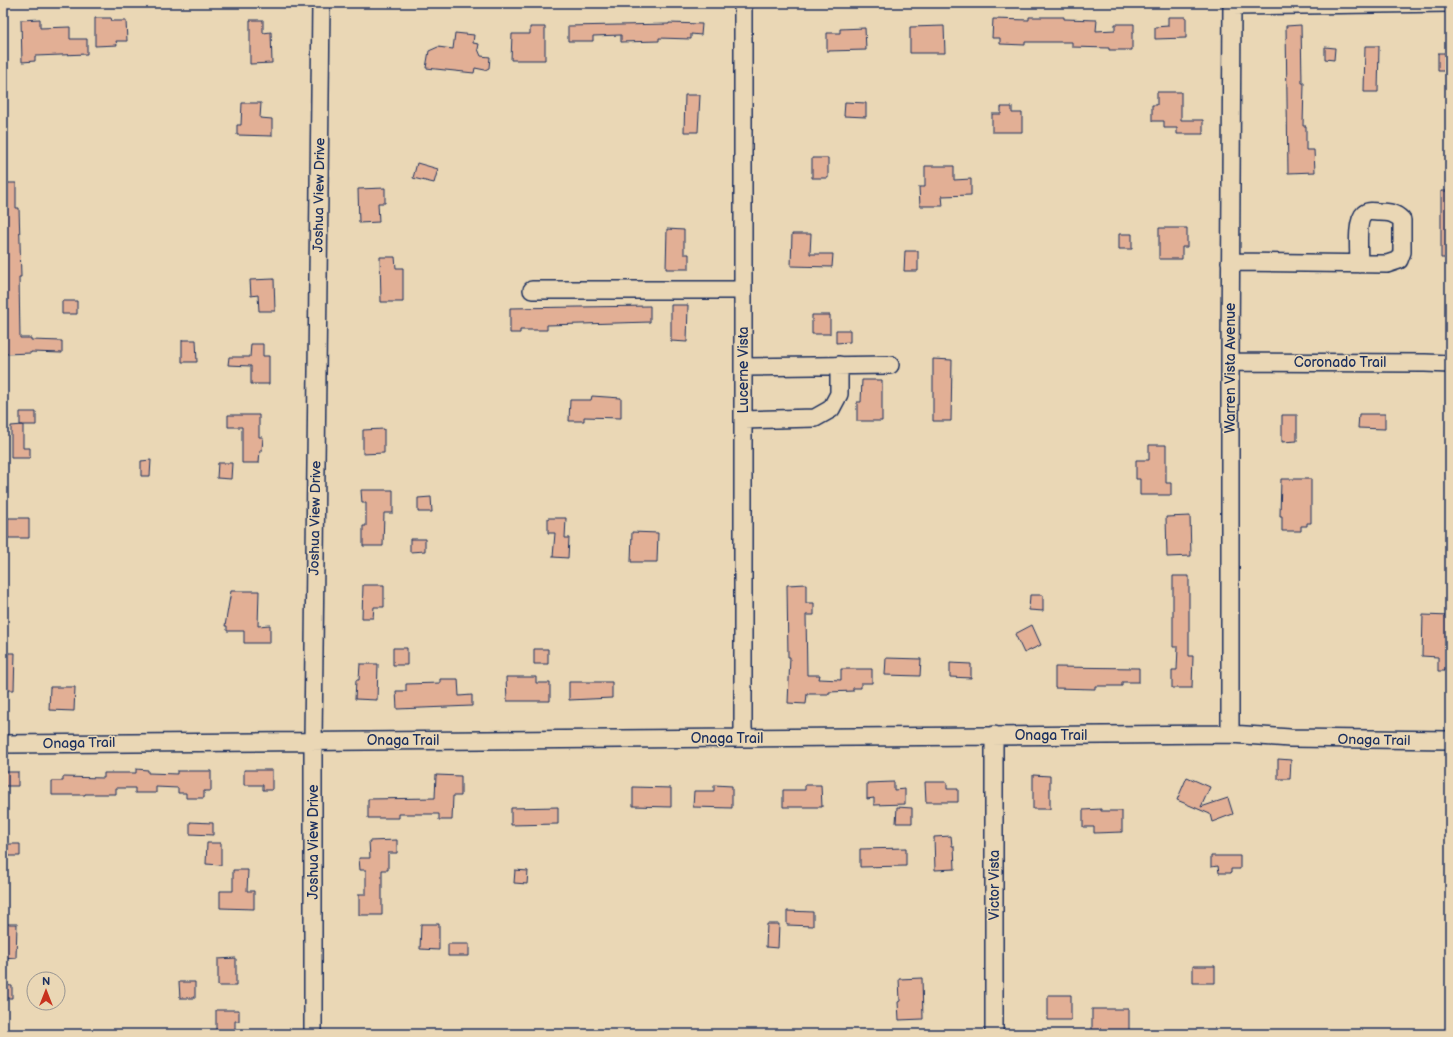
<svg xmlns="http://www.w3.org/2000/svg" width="1453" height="1037" viewBox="0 0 1453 1037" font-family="'Balsamiq Sans',sans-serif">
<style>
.building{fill:#e2af95;stroke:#1b2f5e}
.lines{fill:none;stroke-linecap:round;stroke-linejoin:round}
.minor-casing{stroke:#1b2f5e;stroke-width:20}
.minor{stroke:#ead7b5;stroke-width:17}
.labels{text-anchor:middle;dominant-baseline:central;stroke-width:3;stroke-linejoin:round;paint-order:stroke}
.street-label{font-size:14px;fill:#1b2f5e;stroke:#ead7b5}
</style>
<rect width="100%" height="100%" fill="#ead7b5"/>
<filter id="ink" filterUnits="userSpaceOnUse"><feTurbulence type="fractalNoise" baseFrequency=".025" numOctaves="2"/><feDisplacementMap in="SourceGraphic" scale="8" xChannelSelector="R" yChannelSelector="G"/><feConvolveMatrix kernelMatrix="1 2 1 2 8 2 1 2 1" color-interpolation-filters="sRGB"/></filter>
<g filter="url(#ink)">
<path class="building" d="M1029 17H1064V19L1097 20 1096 31 1115 30V24H1134V33H1132V50H1109V48L1072 47V42H1025V45L1000 44V38H992L993 19 1029 20Z
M1168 17H1186V38L1155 39V27L1168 26Z
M95 18H111L112 21H126L127 41H116L117 45 95 46Z
M40 19V28L70 27V39H87V54L35 56V61L22 62 21 20Z
M250 20H263V33L271 32 272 63 250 64Z
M669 23 702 24 701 35 691 34V39L659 38V41L621 42V35L593 36V41H568V26L669 24Z
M1301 25 1302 83H1304L1303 126H1306V150H1314L1315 172 1288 173 1286 26Z
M944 26 945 53H910V27Z
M530 27H545V60H511L512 34H530Z
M865 28 866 50 827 51V33H840V29Z
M455 33 474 35 473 43 479 44 478 49 481 56 490 57 489 68 485 70 475 68 474 73 426 68 429 51 438 47 453 49Z
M1365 46H1379L1378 92H1364Z
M1325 47 1335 48 1334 60 1325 59Z
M1438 53H1450V71H1438Z
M1157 92H1181V120H1203V134H1177V128H1164V121H1152V105H1157Z
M685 95H700L698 132H684Z
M845 102 866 103V117L844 116Z
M242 103H261L260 118 272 119V136L237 135V125H241Z
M1001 107H1012V113H1022V132H992V114H1001Z
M812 158H828V178H812Z
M417 163 438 169 434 183 413 178Z
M925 166H954V180L971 179V195L942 196 943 206H920L919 187H925Z
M3 183H16V208H19L21 277H19L20 338H31V340L62 341V353L31 352V353L5 354V317H3Z
M385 188V203H378L379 222 359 223 358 189Z
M1441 191H1450V258H1441Z
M1159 228H1187V247H1182V259H1159Z
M667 229 684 230V254H689V269H666Z
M792 234H811L810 254H833L832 267 791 266Z
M1119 234H1132V249H1119Z
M905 251H918V271H904Z
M380 257H395L396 268H403V302H381Z
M274 279 275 311H259L258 295 251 296 250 280Z
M62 301H77V314H62Z
M671 305H688L687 342 671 341Z
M650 306V322L547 325V330H520V333H510V308Z
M812 315H830V334H812Z
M836 330H850V342L836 343Z
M182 340H196L197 362H182Z
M251 344H263V356H269V384H251V366L228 365 229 357H250Z
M933 359 952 360 951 421H933Z
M862 380H882V421H857V402H861Z
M592 396 621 398V418L584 417V421H569L570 400H591Z
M20 412H36V425H20Z
M1359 414H1385V429L1358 428Z
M228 415H259V437H263L262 450H260L259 463H242V427H228Z
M1282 415H1297V441L1282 442Z
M23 425V448H30V458H11V426Z
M384 429V453L363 454V430Z
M1149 445H1166V483H1171V495H1140V479H1136V460H1149Z
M151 460 150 476H141V461Z
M218 463H232L231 479 217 478Z
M1281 479H1311V523H1307V526H1301V531H1282V516H1280Z
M361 490H393V513H384L383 546H363V526H366V503H362Z
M431 497 432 512H418V498Z
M1190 516 1191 556 1167 557 1166 517Z
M8 518H29V538H8Z
M548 518H566L565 538H569L568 558 553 557 555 533H548Z
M632 532 658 533 657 562H631Z
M410 539H425V551L410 552Z
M1173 576H1189V656H1193L1192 688H1172V670H1177L1178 647H1173Z
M806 584V603H814V615H806L807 675H820L819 679 841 680V669H872V683H861V688H853V691L829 692V694H807L806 704 788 703 790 657H788L787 585Z
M363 585H384V607H374L373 618H362Z
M231 591H259L258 626 270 625V643H244V631H227V626H225Z
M1030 595H1043V611L1029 610Z
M1423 615 1450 616V671H1438V657L1422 656Z
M1032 625 1041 645 1024 653 1015 634Z
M393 648H407V665H393Z
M534 649H548V664H534Z
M3 653H15L14 690H3Z
M886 658 921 659 920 676 885 675Z
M950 663 971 664V678L950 677Z
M360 664H378L377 700 355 699 356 680H359Z
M1055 667 1139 668V682H1122V686H1095V689L1055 688Z
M506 677H536V683H550V701H507Z
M440 679H458L459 696 472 695V706L397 709 396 691H406V684L440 683Z
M569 682H612V698L569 700Z
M50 687H75L74 711 49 710Z
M1278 759 1291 760 1290 779H1278Z
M136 769 148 770V773L177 774V771H211V791H204V798H186V793H178V788L156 787V793H135V788H116V794H85V795H52V781H63V777L104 778V773H136Z
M244 770H272V790H263V785H244Z
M3 772H18V786H3Z
M436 775 461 776V796H453L452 820H439V814H399V818H368V799L435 798Z
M1033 775 1050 776V809H1033Z
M1187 777 1210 787 1201 807 1228 798 1233 814 1212 822 1210 814 1177 800Z
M894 782V790L905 789V804L874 805V798L867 799V783Z
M925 782H947V789H958V802H926Z
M714 785 732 786V808L693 807 694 791H714Z
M805 785H821L822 807H783V790H805Z
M633 787 671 788V807L633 806Z
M558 807V824L511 825V808Z
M897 807 912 808V823H896Z
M1101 809V811H1122V832L1094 833V827H1083V810Z
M190 822 213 823V835L190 834Z
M951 836 952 846H954L955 869 935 870 934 837Z
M397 840V853H388V870H382V915H359V894H366V870H360L359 858H370L369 841Z
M207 843H221V865L206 864Z
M3 844H20V856H3Z
M906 848V866L860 867V849Z
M1211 856H1240V869H1231V873H1219L1218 866 1211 867Z
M233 870H248L247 891H254V909L220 908V891H233Z
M515 870 528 871 527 884 514 883Z
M787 911 813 912V926L787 925Z
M3 924H17L16 958 3 957Z
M421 924H439V950L420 949Z
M767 924H779L778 948 766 947Z
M448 944H469V956H448Z
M236 958V986H218V959Z
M1193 966H1215V983H1193Z
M922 978 923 1019 899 1020 898 1002 900 1001 899 979Z
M179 982H195V998H180Z
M3 985 12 986V998H3Z
M1048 995H1071V1020H1048Z
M1092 1009H1129V1032L1092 1033Z
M216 1010H239V1021H235V1034H216Z"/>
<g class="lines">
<g class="minor-casing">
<path id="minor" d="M1232 6 1450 3
M1230 262 1387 264 1399 260 1402 252V220C1395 213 1389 212 1379 212 1374 212 1368 210 1364 214 1356 221 1359 253 1359 264
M532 290H743
M1230 362 1425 363 1450 364
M743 367 890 365
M743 420 815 418 831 409 839 394V365
M1230 734V362L1232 3
M743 738V3
M3 744 1230 734 1290 738 1450 740
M313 1034V741L321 3
M994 1034V735"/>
</g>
<use href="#minor" class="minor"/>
</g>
</g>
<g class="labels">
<g class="street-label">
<text transform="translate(319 195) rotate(-89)">Joshua View Drive</text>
<text x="1340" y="362">Coronado Trail</text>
<text transform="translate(1230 368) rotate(-90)">Warren Vista Avenue</text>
<text transform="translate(743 370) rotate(-90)">Lucerne Vista</text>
<text transform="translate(315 518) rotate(-89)">Joshua View Drive</text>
<text x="1051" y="735">Onaga Trail</text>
<text x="727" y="738">Onaga Trail</text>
<text x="403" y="740">Onaga Trail</text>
<text transform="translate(1374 740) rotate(1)">Onaga Trail</text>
<text transform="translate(79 743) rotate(-1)">Onaga Trail</text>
<text transform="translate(313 842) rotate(-90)">Joshua View Drive</text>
<text transform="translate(994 885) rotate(-90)">Victor Vista</text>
</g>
</g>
<rect width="1453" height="1037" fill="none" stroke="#ead7b5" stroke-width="16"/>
<rect x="8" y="8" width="1437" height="1021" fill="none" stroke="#1b2f5e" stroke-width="1.5" filter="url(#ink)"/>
<g transform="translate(46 991)"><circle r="19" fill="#ead7b5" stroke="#979492"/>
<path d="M0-3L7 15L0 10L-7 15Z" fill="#c8321e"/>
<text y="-6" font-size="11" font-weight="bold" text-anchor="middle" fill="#1b2f5e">N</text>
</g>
</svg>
